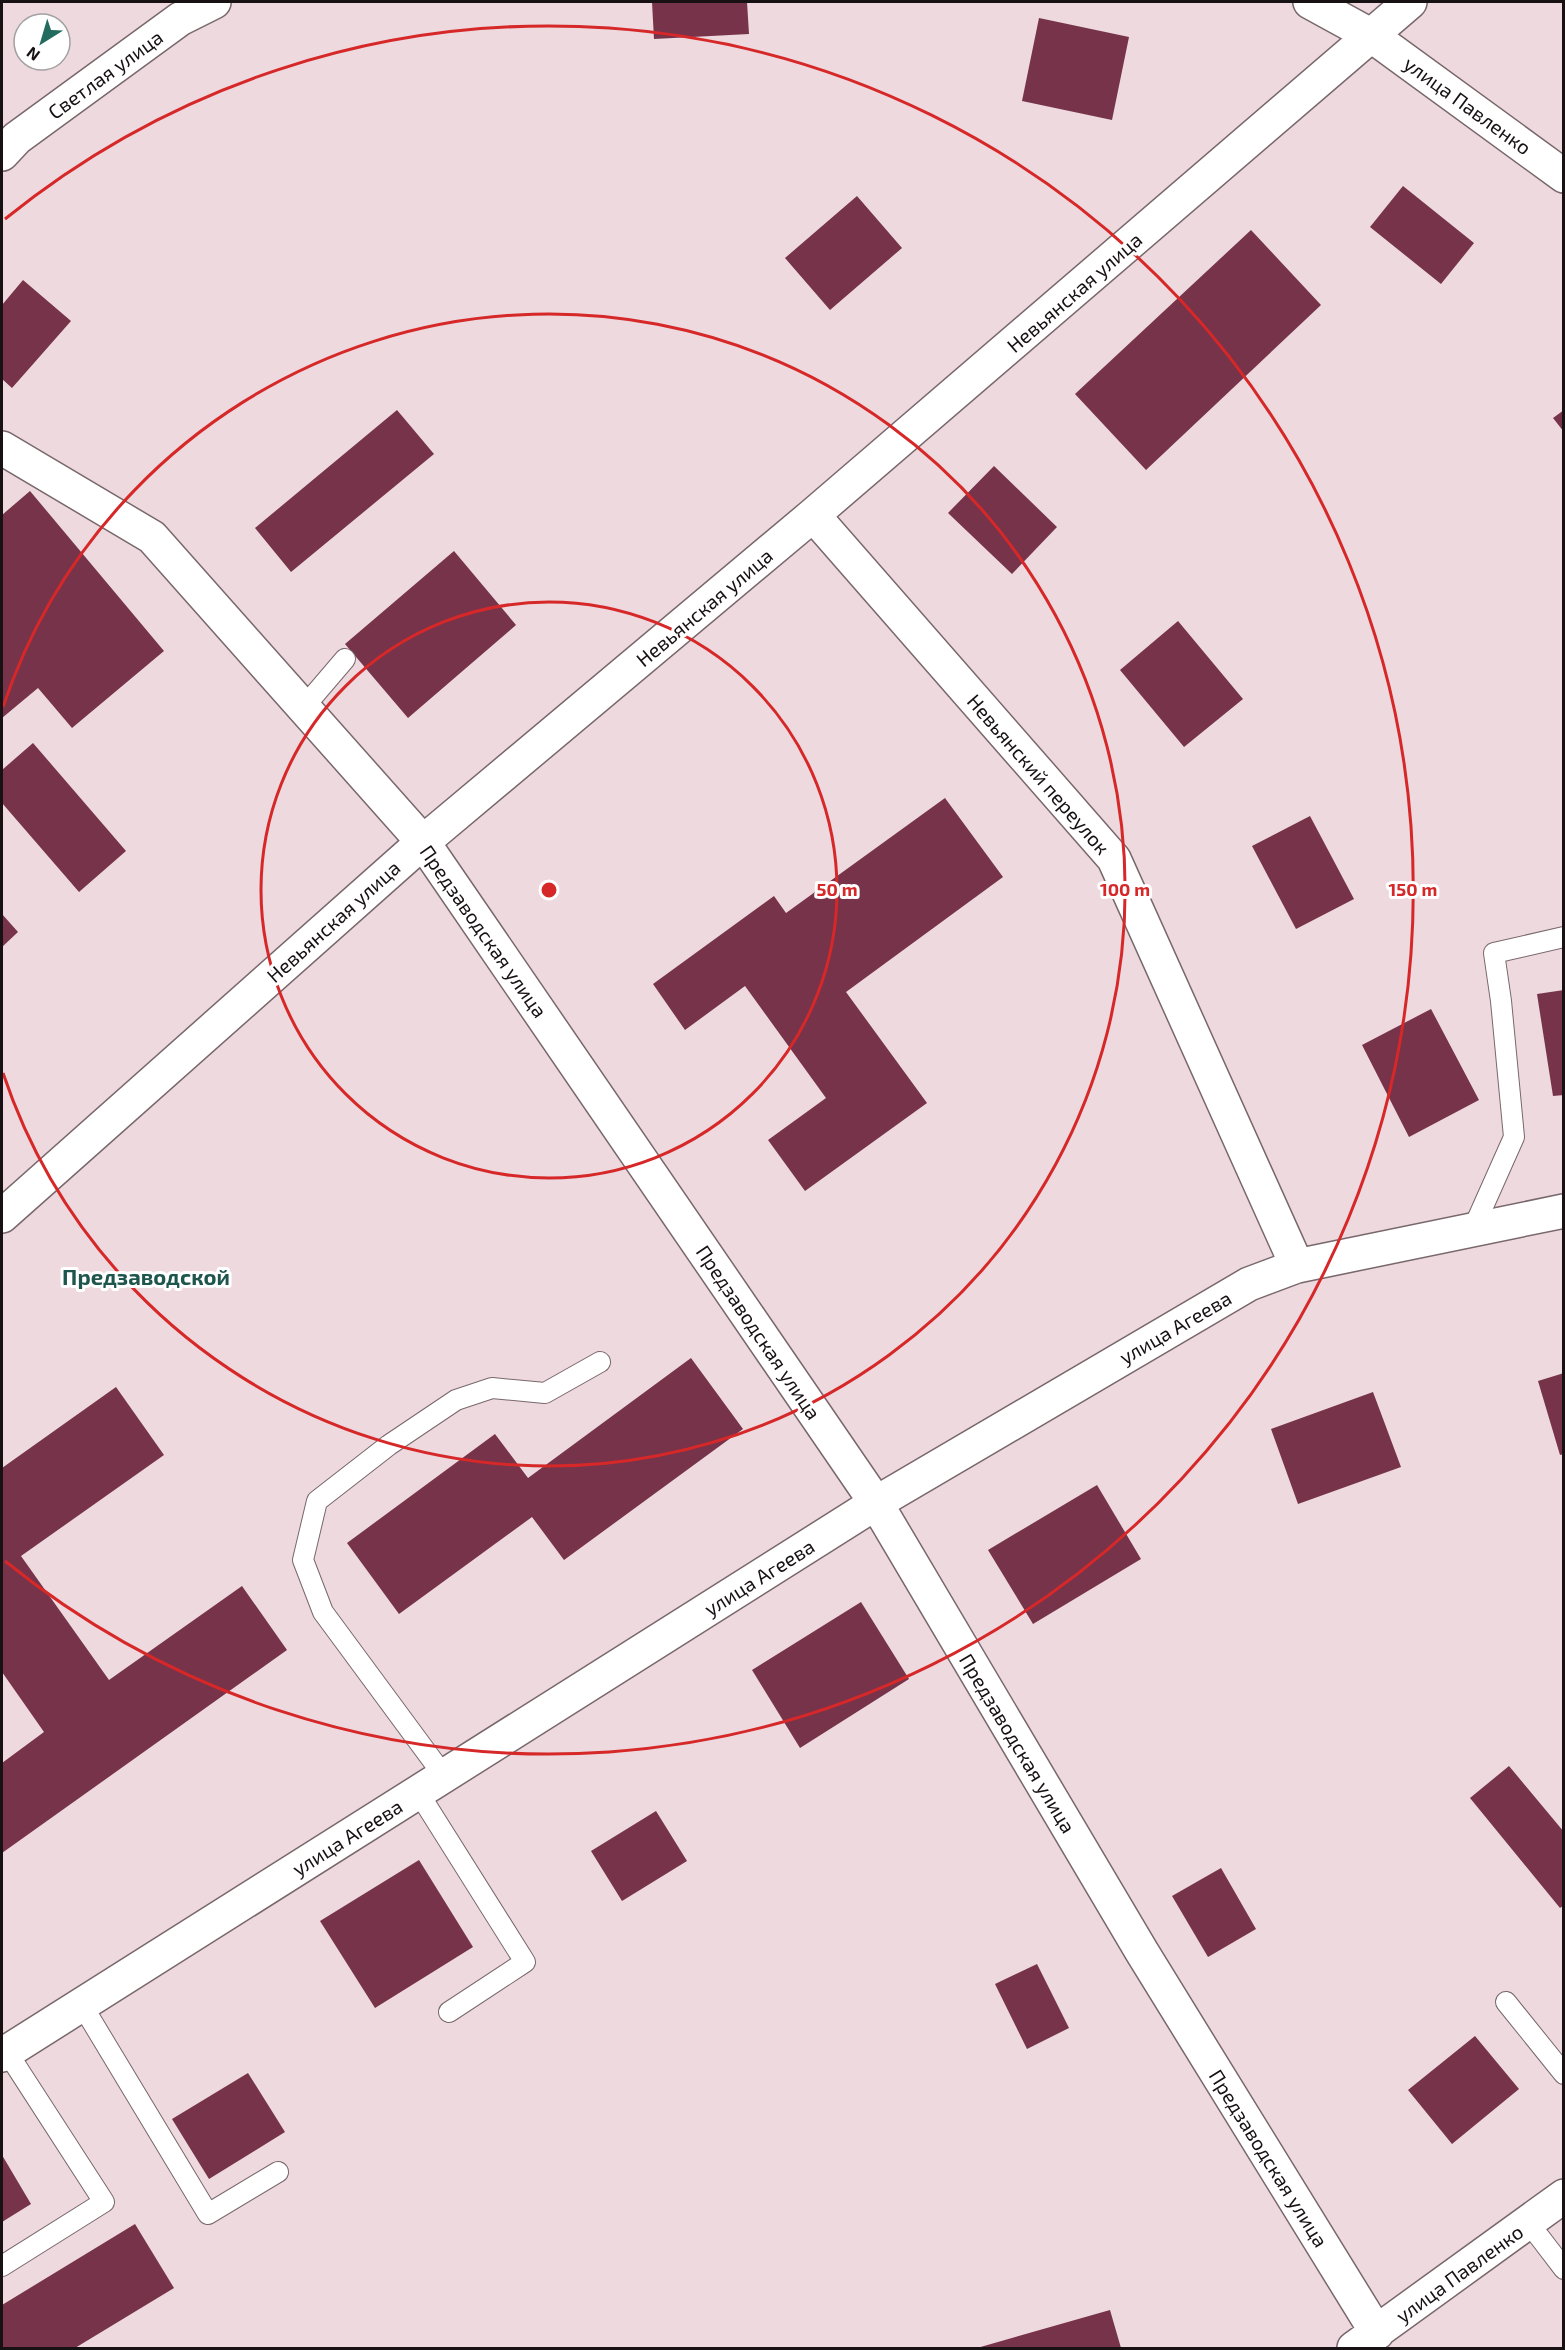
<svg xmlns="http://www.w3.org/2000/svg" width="1565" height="2350" viewBox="0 0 1565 2350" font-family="'Exo 2',sans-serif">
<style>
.building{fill:#76334a}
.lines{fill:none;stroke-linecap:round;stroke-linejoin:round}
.lane-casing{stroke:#78676b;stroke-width:22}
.street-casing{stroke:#78676b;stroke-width:36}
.lane{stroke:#fff;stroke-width:20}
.street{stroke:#fff;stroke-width:33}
.ring{fill:none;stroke:#d62828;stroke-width:3}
.labels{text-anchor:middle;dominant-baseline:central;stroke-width:6;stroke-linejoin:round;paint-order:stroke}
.street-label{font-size:20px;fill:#181113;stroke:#fff}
.quarter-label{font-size:22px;font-weight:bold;fill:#1e564d;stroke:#fff}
.centre{fill:#d62828;stroke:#fff;stroke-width:3}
.ring-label{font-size:18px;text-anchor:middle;font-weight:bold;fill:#d62828;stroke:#fff;stroke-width:6;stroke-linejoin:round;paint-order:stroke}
</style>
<rect width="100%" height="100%" fill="#edd9de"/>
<path class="building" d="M652 2H747L749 34 654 39Z
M1039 18 1129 37 1112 120 1022 101Z
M1403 186 1474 243 1441 284 1370 227Z
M857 196 902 248 830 310 785 258Z
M1251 230 1321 305 1146 470 1075 394Z
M23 280 71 321 12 388 2 379V305Z
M397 410 434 454 291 572 255 528Z
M1564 410V432L1553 418Z
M994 466 1057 527 1012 574 948 513Z
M30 491 164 651 72 728 38 688 2 718V515Z
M454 551 516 625 408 718 345 644Z
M1178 621 1243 699 1184 747 1120 670Z
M33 743 126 851 79 892 2 803V770Z
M945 798 1003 877 846 992 927 1103 805 1191 768 1140 826 1098 745 986 685 1030 653 984 774 896 786 913Z
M1310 816 1354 899 1296 929 1252 846Z
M2 914 18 932 2 947Z
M1564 990V1095L1553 1096 1537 994Z
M1431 1009 1479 1100 1409 1137 1362 1045Z
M691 1358 743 1429 564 1560 532 1517 399 1614 347 1543 495 1434 528 1478Z
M1564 1373V1454L1560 1455 1538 1381Z
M116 1387 164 1455 21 1556 109 1680 242 1586 287 1650 2 1853V1763L44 1732 2 1672V1468Z
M1373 1392 1401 1467 1298 1504 1271 1429Z
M1097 1485 1141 1559 1033 1624 988 1550Z
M861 1602 909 1679 800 1748 752 1670Z
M1509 1766 1564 1832V1905L1560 1908 1470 1798Z
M656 1811 687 1861 622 1901 591 1851Z
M419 1860 473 1947 375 2008 320 1921Z
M1221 1868 1256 1929 1208 1957 1172 1896Z
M1037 1964 1069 2028 1027 2049 995 1984Z
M1475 2036 1519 2089 1452 2144 1408 2090Z
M248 2073 285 2132 209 2179 172 2119Z
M2 2155 31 2204 2 2222Z
M135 2224 174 2288 75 2348H2V2305Z
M1110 2310 1121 2348H977Z"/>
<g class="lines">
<g class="lane-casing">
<path id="lane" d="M304 707 345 659
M1473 1229 1514 1137 1501 1001 1494 953 1564 937
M444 1776 323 1612 303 1560 317 1501 389 1445 456 1400 492 1388 545 1393 600 1362
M418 1792 525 1962 449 2012
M1506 2002 1564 2074
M82 2005 208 2214 278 2172
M1528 2222 1564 2269
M2 2266 104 2202 7 2052"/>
</g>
<g class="street-casing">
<path id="street" d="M1310 2 1372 36 1564 176
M2 154 17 138 180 19 214 2
M2 448 152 537 423 842 876 1503 1142 1952 1377 2333
M813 515 1114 859 1297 1266
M2 1216 423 842 813 515 1410 2
M2 2055 876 1503 1249 1284 1297 1266 1564 1211
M1354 2348 1564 2196"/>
</g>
<use href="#lane" class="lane"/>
<use href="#street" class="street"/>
</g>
<g class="ring">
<circle cx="549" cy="890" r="288"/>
<path d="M3 707A576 576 0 1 1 3 1073"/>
<path d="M5 219A864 864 0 1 1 5 1561"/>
</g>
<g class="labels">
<g class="street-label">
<text transform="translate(105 74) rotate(-36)">Светлая улица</text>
<text transform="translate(1468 105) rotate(36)">улица Павленко</text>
<text transform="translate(1074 292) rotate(-41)">Невьянская улица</text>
<text transform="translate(704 607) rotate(-40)">Невьянская улица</text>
<text transform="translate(1039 774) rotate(49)">Невьянский переулок</text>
<text transform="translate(333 921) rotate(-42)">Невьянская улица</text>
<text transform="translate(484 931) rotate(55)">Предзаводская улица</text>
<text transform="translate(1175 1327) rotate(-30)">улица Агеева</text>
<text transform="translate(759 1332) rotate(56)">Предзаводская улица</text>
<text transform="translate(759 1577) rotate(-32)">улица Агеева</text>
<text transform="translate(1018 1743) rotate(59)">Предзаводская улица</text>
<text transform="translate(347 1837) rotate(-32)">улица Агеева</text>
<text transform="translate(1269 2158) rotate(58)">Предзаводская улица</text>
<text transform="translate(1459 2273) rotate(-36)">улица Павленко</text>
</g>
<g class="quarter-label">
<text x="146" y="1276">Предзаводской</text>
</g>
</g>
<circle cx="549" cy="890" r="9" class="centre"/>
<g class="ring-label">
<text x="837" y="896">50 m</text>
<text x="1125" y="896">100 m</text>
<text x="1413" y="896">150 m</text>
</g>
<rect width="1565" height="2350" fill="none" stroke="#181113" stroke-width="6"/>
<g transform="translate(42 42) rotate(217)"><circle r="28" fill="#ffffff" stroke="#a3a0a1" stroke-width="1.5"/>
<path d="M0-4.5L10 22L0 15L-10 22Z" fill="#236a5f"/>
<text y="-9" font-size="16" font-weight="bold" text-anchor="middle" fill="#181113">N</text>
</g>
</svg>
